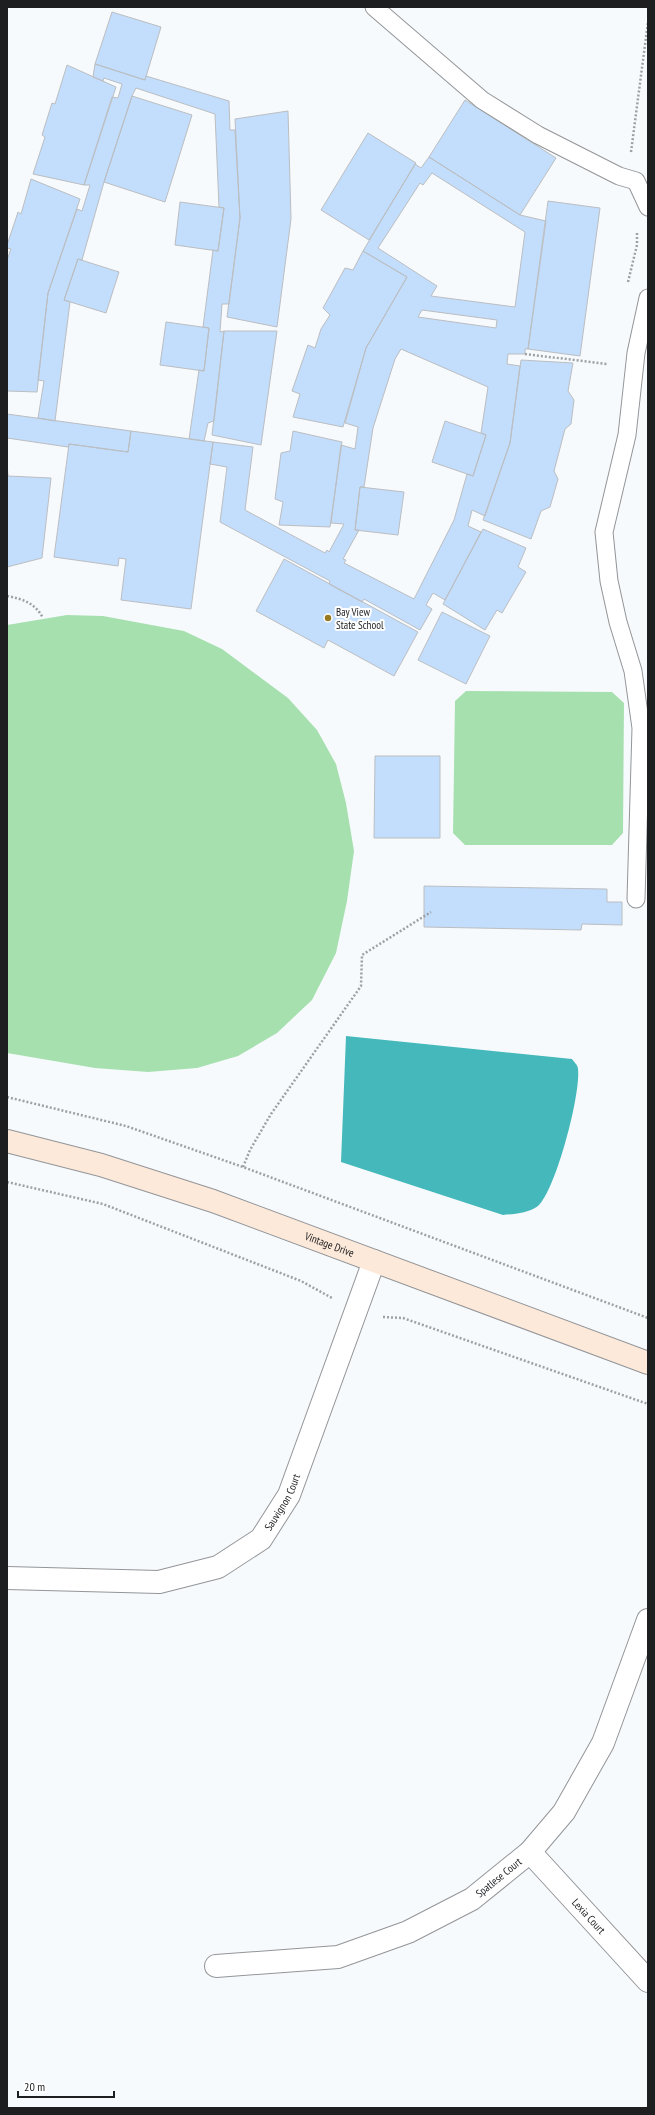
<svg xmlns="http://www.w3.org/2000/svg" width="655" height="2115" viewBox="0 0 655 2115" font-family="'PT Sans Narrow',sans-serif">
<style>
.green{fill:#a7e0af}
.water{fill:#44b8ba}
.building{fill:#c3ddfc;stroke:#bbbec1;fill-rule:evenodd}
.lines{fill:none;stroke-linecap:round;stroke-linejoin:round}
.lane-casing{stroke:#939598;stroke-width:19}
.street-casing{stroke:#939598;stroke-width:24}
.secondary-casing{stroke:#939598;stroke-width:24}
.path{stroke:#9ea0a2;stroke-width:2.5;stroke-dasharray:2 2;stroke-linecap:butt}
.lane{stroke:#fff;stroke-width:17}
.street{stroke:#fff;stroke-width:22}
.secondary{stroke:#fde9d9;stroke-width:22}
.poi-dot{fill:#967921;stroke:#fff;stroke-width:1.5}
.labels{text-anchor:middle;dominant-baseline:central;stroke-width:4;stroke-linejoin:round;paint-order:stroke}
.poi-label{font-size:11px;fill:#1d1e20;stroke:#fff;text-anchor:start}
.street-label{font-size:11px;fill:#1d1e20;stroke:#fff}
</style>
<rect width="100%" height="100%" fill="#f7fafd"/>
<path class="green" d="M67 615 103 616 184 631 222 649 288 698 317 730 336 764 346 803 354 851 347 901 336 953 312 1000 277 1033 238 1056 197 1068 148 1072 95 1068 7 1053V625Z
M466 691 612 692 624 703 623 833 612 845H465L453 833 455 701Z"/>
<path class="water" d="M346 1036 572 1059C574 1062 578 1065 578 1069 581 1093 556 1190 538 1206 529 1213 514 1214 503 1215L341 1162Z"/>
<path class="building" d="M112 12 161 27 145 80 95 64Z
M95 64 145 80 146 76 229 101 230 130H235L240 218 229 304H222L220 332 224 331 214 421 208 423 204 441 189 439 199 370 204 371 209 328 203 327 213 250 218 251 224 208 219 207 215 114 136 88 132 96 104 182 82 260 78 259 64 300 70 302 55 421 38 418 44 381 38 380 48 293 77 209 82 211 90 185H84L112 97 118 98 122 84 104 78 103 81 93 77Z
M67 65 116 87 84 185 33 174 45 137 42 135 52 103 55 104Z
M132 96 192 115 165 202 104 182Z
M465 100 556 158 520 215 429 157Z
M288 111 291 219 277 327 227 317 240 218 235 119Z
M368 133 416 163 369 240 321 210Z
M429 157 520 215 546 221 528 349H525V354H508L507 364 520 366 510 443 485 516 472 510 468 526 481 532 445 600 433 593 426 605 432 609 420 630 364 599 362 602 329 584 330 581 220 522 227 467 210 464 213 442 253 447 245 510 325 553 327 550 329 552 344 524 331 523 341 445 355 449 358 427 345 423 366 348 407 277 363 251 415 164 421 168ZM432 173 525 232 515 307 431 296 437 286 378 248 420 183 423 185ZM422 310 497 320 496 328 418 317ZM401 349 488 387 481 433 486 435 473 476 467 474 454 520 414 599 344 563 346 560 343 559 359 530H355L360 487H364L373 428 395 359Z
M31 179 80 199 48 293 37 392 7 391V260L11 249 7 248V245L18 212 21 214Z
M548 201 600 208 580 356 528 349Z
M180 202 224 208 218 251 175 245Z
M363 251 407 277 366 348 343 427 293 417 300 394 292 391 308 345 315 348 321 329 330 315 323 308 345 268 353 270Z
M78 259 119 272 106 313 64 300Z
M166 322 209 328 204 371 160 365Z
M224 331H277L261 445 212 435Z
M521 360 573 363 568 391 574 400 571 424 565 429 554 471 558 479 550 507 541 511 531 539 483 520 510 443Z
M7 414 131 431 128 452 69 444 68 447 7 438Z
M445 421 486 435 473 476 432 462Z
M131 431 213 442 191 609 121 600 126 559 119 558 118 566 54 557 69 444 128 452Z
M293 431 342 442 330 527 279 525 283 502 275 499 281 453 290 451Z
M7 464 8 476 51 478 42 558 7 567Z
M360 487 404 492 398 535 355 530Z
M483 529 526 548 518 567 526 572 502 613 497 610 485 630 443 604Z
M284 559 418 632 394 676 328 640 324 648 256 611Z
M442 612 490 636 466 684 418 660Z
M375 756H440V838H374Z
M424 886 607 889V902H622V925L582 924 581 930 424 927Z"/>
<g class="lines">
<g class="lane-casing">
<path id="lane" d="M374 7 482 100 538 135 619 176 636 181 648 207
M636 899 641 728 633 671 618 622 609 581 604 532 627 435 636 353 648 298"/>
</g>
<g class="street-casing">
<g id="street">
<path id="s1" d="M7 1578 159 1582 218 1567 261 1539 289 1495 374 1261"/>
<path id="s2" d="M530 1852 648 1981"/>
<path id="s3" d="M216 1966 338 1957 408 1932 472 1899 530 1852 564 1812 603 1743 648 1620"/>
</g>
</g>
<g class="secondary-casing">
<g id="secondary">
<path id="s4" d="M7 1141 101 1165 213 1201 648 1363"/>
</g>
</g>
<path class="path" d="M631 152 648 22
M628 282 637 245V231
M525 354 607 364V363
M7 596C23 599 35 603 43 618
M7 1097 126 1126 243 1167 648 1318
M243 1167 250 1150 271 1114 361 986 362 955 431 912
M7 1182 103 1204 301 1281 332 1298
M383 1317 403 1318 648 1404"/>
<use href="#lane" class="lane"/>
<use href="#street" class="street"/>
<use href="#secondary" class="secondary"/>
</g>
<circle class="poi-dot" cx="328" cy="618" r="4"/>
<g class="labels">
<g class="poi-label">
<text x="336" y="612">Bay View<tspan x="336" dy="13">State School</tspan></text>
</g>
<g class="street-label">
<text stroke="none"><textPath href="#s4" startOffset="339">Vintage Drive</textPath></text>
<text stroke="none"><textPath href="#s1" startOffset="307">Sauvignon Court</textPath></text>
<text stroke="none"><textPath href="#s3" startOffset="303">Spatlese Court</textPath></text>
<text stroke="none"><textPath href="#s2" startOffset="87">Lexia Court</textPath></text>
</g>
</g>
<rect width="655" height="2115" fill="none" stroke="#1d1e20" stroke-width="16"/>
<path d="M18 2091v6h96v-6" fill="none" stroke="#1d1e20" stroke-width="2"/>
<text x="24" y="2091" font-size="12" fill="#1d1e20" stroke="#ffffff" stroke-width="3" paint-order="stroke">20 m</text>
</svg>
